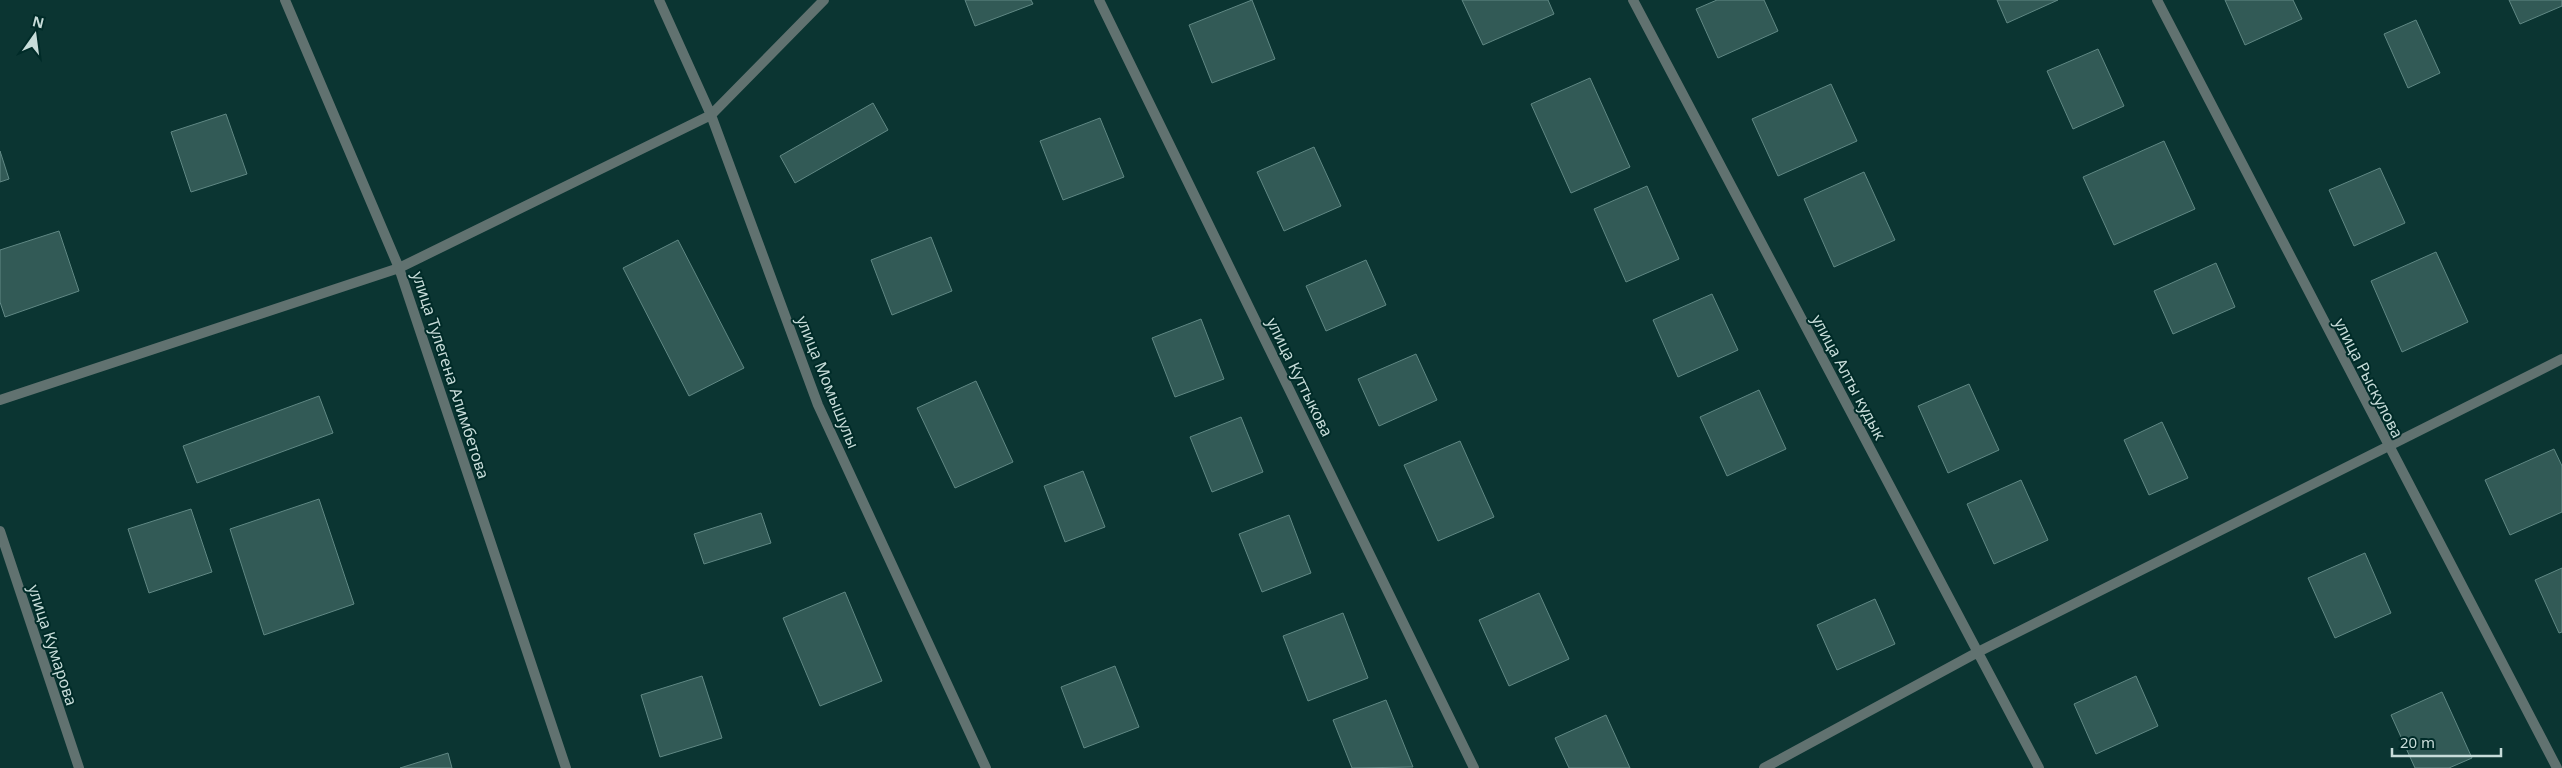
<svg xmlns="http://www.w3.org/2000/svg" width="2562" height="768" viewBox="0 0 2562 768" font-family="'Noto Sans',sans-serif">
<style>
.building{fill:#325a56;stroke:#608884}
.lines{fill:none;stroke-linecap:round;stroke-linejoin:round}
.street{stroke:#617270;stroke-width:10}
.labels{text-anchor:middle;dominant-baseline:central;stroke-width:4;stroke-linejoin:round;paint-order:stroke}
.street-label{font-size:16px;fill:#c7dcd9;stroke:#002b28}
</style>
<rect width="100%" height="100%" fill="#0b3532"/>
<path class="building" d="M965 0H1031L1033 4 975 26Z
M1252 0 1275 59 1212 83 1189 25Z
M1462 0H1548L1554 14 1483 45Z
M1717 0H1764L1778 31 1718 58 1696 9Z
M1997 0H2058L2007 23Z
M2225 0H2293L2302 19 2245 45Z
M2509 0H2562V6L2520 24Z
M2416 20 2440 73 2408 88 2384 34Z
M2098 49 2124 106 2073 129 2047 71Z
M1590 78 1630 167 1571 193 1531 104Z
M1831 84 1857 141 1778 176 1752 119Z
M873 103 888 130 795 183 780 156Z
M226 114 247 174 191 192 171 132Z
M1100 118 1124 177 1063 200 1040 141Z
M2164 141 2195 209 2114 245 2083 177Z
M1314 147 1341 206 1284 231 1257 172Z
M0 151 9 179 0 182Z
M2380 168 2405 223 2354 246 2329 190Z
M1864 172 1895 240 1834 267 1804 199Z
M1647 186 1679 259 1626 282 1594 209Z
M59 231 79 291 5 317 0 302V250Z
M931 237 952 291 892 315 871 260Z
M678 240 744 368 689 396 623 268Z
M2436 252 2468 322 2402 352 2371 281Z
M1366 260 1386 305 1326 331 1306 286Z
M2216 263 2235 307 2173 334 2154 291Z
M1712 294 1738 350 1678 377 1653 320Z
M1201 319 1224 379 1175 397 1152 338Z
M1416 354 1437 400 1379 426 1358 379Z
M976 381 1013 462 955 488 917 408Z
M1969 384 1999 450 1948 473 1918 406Z
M1759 390 1786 449 1727 476 1700 417Z
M319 396 333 433 197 483 183 446Z
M1241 417 1263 472 1212 492 1190 437Z
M2162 422 2188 478 2149 495 2124 440Z
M1460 441 1494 517 1438 541 1404 465Z
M2554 449 2562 466V512L2510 535 2485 480Z
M1083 471 1105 527 1065 542 1044 486Z
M2021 480 2048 540 1994 564 1967 504Z
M319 499 354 604 264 635 230 529Z
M191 509 212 572 149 593 128 529Z
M761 513 771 543 704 564 694 534Z
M1289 515 1311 573 1262 592 1239 534Z
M2365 553 2391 613 2335 638 2308 578Z
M2562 568V632L2559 633 2535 580Z
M845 592 882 681 820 706 783 618Z
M1539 593 1569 659 1509 686 1479 620Z
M1875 599 1895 644 1837 670 1817 625Z
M1343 613 1368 678 1308 701 1283 636Z
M1115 666 1139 727 1084 748 1061 687Z
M702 676 722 738 660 757 641 695Z
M2136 676 2158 726 2096 754 2074 704Z
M2442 692 2472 758 2449 768H2415L2391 715Z
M1386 700 1413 767 1352 768 1333 720Z
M1606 715 1630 768H1569L1555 738Z
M448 753 452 768H400Z"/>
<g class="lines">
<path class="street" d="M285 0 399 268 566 768
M659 0 711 115 818 405 986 768
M1099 0 1474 768
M1633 0 2039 768
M2157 0 2557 768
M0 400 399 268 711 115 824 0
M0 531 79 768
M1764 768 1978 652 2562 359"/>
</g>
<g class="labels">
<g class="street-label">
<text transform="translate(451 375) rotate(72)">улица Тулегена Алимбетова</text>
<text transform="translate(1300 377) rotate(64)">улица Куттыкова</text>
<text transform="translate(1849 377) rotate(62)">улица Алты кудык</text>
<text transform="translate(2369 378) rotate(63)">улица Рыскулова</text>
<text transform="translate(828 382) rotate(68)">улица Момышулы</text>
<text transform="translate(53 645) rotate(72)">улица Кумарова</text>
</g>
</g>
<g transform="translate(35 35) rotate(14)" stroke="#002b28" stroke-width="4" paint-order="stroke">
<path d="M0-4L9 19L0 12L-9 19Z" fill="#c7dcd9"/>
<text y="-8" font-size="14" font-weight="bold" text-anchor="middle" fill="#c7dcd9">N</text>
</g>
<path d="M2392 748v8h109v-8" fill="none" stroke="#c7dcd9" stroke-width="2.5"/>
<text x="2400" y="748" font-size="15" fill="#c7dcd9" stroke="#002b28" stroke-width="4" paint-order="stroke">20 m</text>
</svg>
